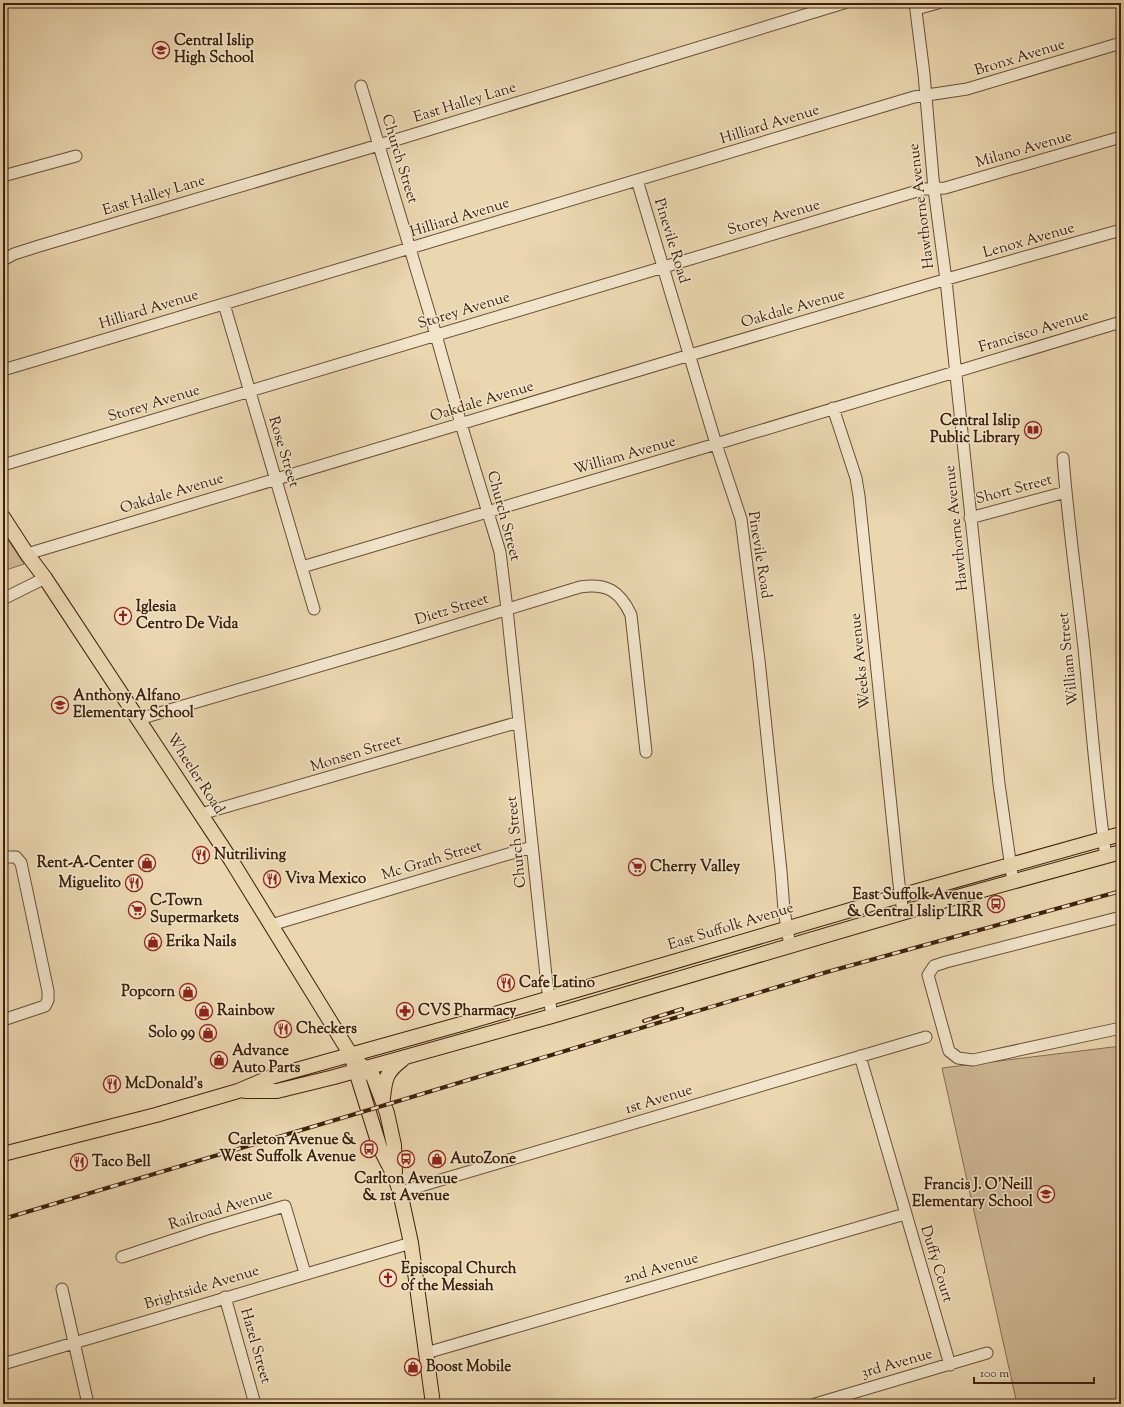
<svg xmlns="http://www.w3.org/2000/svg" width="1124" height="1407" viewBox="0 0 1124 1407" font-family="'Sorts Mill Goudy',serif">
<style>
.green{fill:#cdb793;stroke:#866c50}
.lines{fill:none;stroke-linecap:round;stroke-linejoin:round}
.minor-casing{stroke:#694e35;stroke-width:13}
.major-casing{stroke:#3e210c;stroke-width:16}
.minor{stroke:#f1e4cb;stroke-width:11}
.major{stroke:#ead6af;stroke-width:14}
.rail-casing{stroke:#3e210c;stroke-width:4}
.rail{stroke:#f1e4cb;stroke-width:2.5;stroke-dasharray:8;stroke-linecap:butt}
.labels{text-anchor:middle;dominant-baseline:central;stroke-width:3;stroke-linejoin:round;paint-order:stroke}
.poi-label{font-size:15px;font-weight:bold;fill:#3e210c;stroke:#f1e4cb;text-anchor:start}
.street-label{font-size:15px;fill:#3e210c;stroke:#f1e4cb}
</style>
<rect width="100%" height="100%" fill="#ead6af"/>
<filter id="stains"><feTurbulence type="fractalNoise" baseFrequency=".005" numOctaves="4"/><feColorMatrix values="0 0 0 0 .2 0 0 0 0 .09 0 0 0 0 .02 0 0 0 .5 -.17"/></filter>
<radialGradient id="worn" r=".72"><stop offset=".6" stop-color="#630" stop-opacity="0"/><stop offset="1" stop-color="#630" stop-opacity=".3"/></radialGradient>
<path class="green" d="M3 532 24 564 3 571Z
M1121 1046V1404H1017L942 1068Z"/>
<g class="lines">
<g class="minor-casing">
<path id="minor" d="M915 3 924 74 934 189 946 280 999 784 1013 882
M916 9 938 3
M361 86 436 335 461 424 500 552 507 609 547 985 552 1016
M3 176 76 156
M637 180 716 444 741 519 759 660 781 871 784 910 790 946
M3 260 14 254 39 246 379 145 844 3
M224 304 314 609
M3 370 914 97 967 89 1121 43
M833 408 856 478 859 496 899 884 903 913
M1063 458C1068 522 1077 585 1084 648 1091 718 1096 787 1106 857
M3 465 924 189 945 188 1121 137
M970 518 1066 492
M27 554 690 355 954 277 1121 230
M302 567 716 444 1121 322
M3 599 45 578
M139 719 394 644 580 587C607 583 620 591 631 615L646 752
M201 814 519 722
M3 857H16L21 863 48 991V1000L45 1006 3 1020
M1121 917 946 962 934 966 928 975 949 1051 958 1058 973 1060 1121 1028
M271 925 532 847
M860 1056 950 1365
M400 1192 926 1037
M122 1257 207 1229 285 1206 305 1273
M62 1289 88 1404
M225 1297 255 1404
M426 1353 905 1214
M3 1364 411 1243
M815 1404 987 1353"/>
</g>
<g class="major-casing">
<path id="major" d="M3 517 27 554 45 578 231 860 351 1055 380 1148 395 1177 400 1192 411 1243 433 1404
M360 1064 373 1076 387 1113 394 1145 395 1172
M245 1091H277L334 1077 552 1016 939 902 1121 852
M383 1098C385 1079 386 1072 402 1060
M3 1154 156 1115 238 1091 271 1077 461 1024 871 904 1121 834"/>
</g>
<use href="#minor" class="minor"/>
<use href="#major" class="major"/>
<g class="rail-casing">
<path id="rail" d="M644 1021 682 1009
M3 1219 362 1112 827 972 1121 891"/>
</g>
<use href="#rail" class="rail"/>
</g>
<defs>
<g id="school-ring" transform="scale(0.9)"><circle r="9.5" fill="#f1e4cb" stroke="#8f2418" stroke-width="1.5"/><path d="M0-5L7-2L0 1L-7-2ZM-4 1L0 2.5L4 1V4Q0 6-4 4Z" fill="#8f2418"/></g>
<g id="library-ring" transform="scale(0.9)"><circle r="9.5" fill="#f1e4cb" stroke="#8f2418" stroke-width="1.5"/><path d="M-6-4Q-3-5.5-.7-3.5V5Q-3 3-6 4ZM6-4Q3-5.5 .7-3.5V5Q3 3 6 4Z" fill="#8f2418"/></g>
<g id="church-ring" transform="scale(0.9)"><circle r="9.5" fill="#f1e4cb" stroke="#8f2418" stroke-width="1.5"/><path d="M-1.2-6h2.4v3.5h3.3v2.4h-3.3V6h-2.4V-.1h-3.3v-2.4h3.3Z" fill="#8f2418"/></g>
<g id="restaurant-ring" transform="scale(0.9)"><circle r="9.5" fill="#f1e4cb" stroke="#8f2418" stroke-width="1.5"/><path d="M-5-6h1v4h1v-4h1v4h1v-4h1v5L-1.5 .5V6h-2V.5L-5-1ZM5-6V6H3V1.5H1.5Q1.5-4 5-6Z" fill="#8f2418"/></g>
<g id="shop-ring" transform="scale(0.9)"><circle r="9.5" fill="#f1e4cb" stroke="#8f2418" stroke-width="1.5"/><path d="M-5-2.5h2.3a2.7 3.5 0 0 1 5.4 0H5L5.5 6h-11ZM-1.5-2.5h3a1.5 2.3 0 0 0-3 0Z" fill="#8f2418"/></g>
<g id="supermarket-ring" transform="scale(0.9)"><circle r="9.5" fill="#f1e4cb" stroke="#8f2418" stroke-width="1.5"/><path d="M-6-5.5h2.5l.6 2H6L4.5 2H-2.5L-4.4-4H-6ZM-1.5 3.2a1.3 1.3 0 1 0 .1 0ZM3 3.2a1.3 1.3 0 1 0 .1 0Z" fill="#8f2418"/></g>
<g id="bus-ring" transform="scale(0.9)"><circle r="9.5" fill="#f1e4cb" stroke="#8f2418" stroke-width="1.5"/><path d="M-5-6H5V4H4V6H2V4H-2V6H-4V4H-5ZM-3.5-4V0h7V-4ZM-3.5 1.2v1.5H-2V1.2ZM2 1.2v1.5H3.5V1.2Z" fill="#8f2418"/></g>
<g id="pharmacy-ring" transform="scale(0.9)"><circle r="9.5" fill="#f1e4cb" stroke="#8f2418" stroke-width="1.5"/><path d="M-2-6h4v4h4v4h-4v4h-4v-4h-4v-4h4Z" fill="#8f2418"/></g>
</defs>
<g fill-rule="evenodd">
<use href="#school-ring" x="161" y="50"/>
<use href="#library-ring" x="1033" y="430"/>
<use href="#church-ring" x="123" y="616"/>
<use href="#school-ring" x="60" y="705"/>
<use href="#restaurant-ring" x="201" y="855"/>
<use href="#shop-ring" x="147" y="863"/>
<use href="#supermarket-ring" x="637" y="867"/>
<use href="#restaurant-ring" x="272" y="879"/>
<use href="#restaurant-ring" x="134" y="883"/>
<use href="#bus-ring" x="996" y="904"/>
<use href="#supermarket-ring" x="137" y="910"/>
<use href="#shop-ring" x="153" y="942"/>
<use href="#restaurant-ring" x="506" y="983"/>
<use href="#shop-ring" x="188" y="992"/>
<use href="#shop-ring" x="204" y="1011"/>
<use href="#pharmacy-ring" x="405" y="1011"/>
<use href="#restaurant-ring" x="283" y="1029"/>
<use href="#shop-ring" x="208" y="1033"/>
<use href="#shop-ring" x="219" y="1060"/>
<use href="#restaurant-ring" x="112" y="1084"/>
<use href="#bus-ring" x="369" y="1149"/>
<use href="#bus-ring" x="406" y="1159"/>
<use href="#shop-ring" x="437" y="1159"/>
<use href="#restaurant-ring" x="79" y="1162"/>
<use href="#school-ring" x="1046" y="1194"/>
<use href="#church-ring" x="388" y="1278"/>
<use href="#shop-ring" x="413" y="1367"/>
</g>
<g class="labels">
<g class="poi-label">
<text x="174" y="41">Central Islip<tspan x="174" dy="17">High School</tspan></text>
<text x="1020" y="421" text-anchor="end">Central Islip<tspan x="1020" dy="17">Public Library</tspan></text>
<text x="136" y="607">Iglesia<tspan x="136" dy="17">Centro De Vida</tspan></text>
<text x="73" y="696">Anthony Alfano<tspan x="73" dy="17">Elementary School</tspan></text>
<text x="214" y="855">Nutriliving</text>
<text x="134" y="863" text-anchor="end">Rent-A-Center</text>
<text x="650" y="867">Cherry Valley</text>
<text x="285" y="879">Viva Mexico</text>
<text x="121" y="883" text-anchor="end">Miguelito</text>
<text x="983" y="895" text-anchor="end">East Suffolk Avenue<tspan x="983" dy="17">&amp; Central Islip LIRR</tspan></text>
<text x="150" y="901">C‑Town<tspan x="150" dy="17">Supermarkets</tspan></text>
<text x="166" y="942">Erika Nails</text>
<text x="519" y="983">Cafe Latino</text>
<text x="175" y="992" text-anchor="end">Popcorn</text>
<text x="217" y="1011">Rainbow</text>
<text x="418" y="1011">CVS Pharmacy</text>
<text x="296" y="1029">Checkers</text>
<text x="195" y="1033" text-anchor="end">Solo 99</text>
<text x="232" y="1051">Advance<tspan x="232" dy="17">Auto Parts</tspan></text>
<text x="125" y="1084">McDonald's</text>
<text x="356" y="1140" text-anchor="end">Carleton Avenue &amp;<tspan x="356" dy="17">West Suffolk Avenue</tspan></text>
<text x="450" y="1159">AutoZone</text>
<text x="92" y="1162">Taco Bell</text>
<text x="406" y="1179" text-anchor="middle">Carlton Avenue<tspan x="406" dy="17">&amp; 1st Avenue</tspan></text>
<text x="1033" y="1185" text-anchor="end">Francis J. O'Neill<tspan x="1033" dy="17">Elementary School</tspan></text>
<text x="401" y="1269">Episcopal Church<tspan x="401" dy="17">of the Messiah</tspan></text>
<text x="426" y="1367">Boost Mobile</text>
</g>
<g class="street-label">
<text transform="translate(1020 58) rotate(-17)">Bronx Avenue</text>
<text transform="translate(465 103) rotate(-17)">East Halley Lane</text>
<text transform="translate(770 125) rotate(-17)">Hilliard Avenue</text>
<text transform="translate(1024 150) rotate(-16)">Milano Avenue</text>
<text transform="translate(399 159) rotate(73)">Church Street</text>
<text transform="translate(154 196) rotate(-17)">East Halley Lane</text>
<text transform="translate(922 206) rotate(-97)">Hawthorne Avenue</text>
<text transform="translate(460 218) rotate(-17)">Hilliard Avenue</text>
<text transform="translate(774 218) rotate(-16)">Storey Avenue</text>
<text transform="translate(671 241) rotate(73)">Pinevile Road</text>
<text transform="translate(1029 241) rotate(-16)">Lenox Avenue</text>
<text transform="translate(793 309) rotate(-16)">Oakdale Avenue</text>
<text transform="translate(149 310) rotate(-17)">Hilliard Avenue</text>
<text transform="translate(464 311) rotate(-17)">Storey Avenue</text>
<text transform="translate(1034 332) rotate(-17)">Francisco Avenue</text>
<text transform="translate(482 402) rotate(-17)">Oakdale Avenue</text>
<text transform="translate(154 404) rotate(-17)">Storey Avenue</text>
<text transform="translate(283 452) rotate(73)">Rose Street</text>
<text transform="translate(625 456) rotate(-16)">William Avenue</text>
<text transform="translate(1014 490) rotate(-15)">Short Street</text>
<text transform="translate(172 494) rotate(-17)">Oakdale Avenue</text>
<text transform="translate(503 516) rotate(75)">Church Street</text>
<text transform="translate(957 528) rotate(-96)">Hawthorne Avenue</text>
<text transform="translate(759 555) rotate(81)">Pinevile Road</text>
<text transform="translate(452 610) rotate(-17)">Dietz Street</text>
<text transform="translate(1069 659) rotate(-96)">William Street</text>
<text transform="translate(861 661) rotate(-96)">Weeks Avenue</text>
<text transform="translate(356 754) rotate(-17)">Monsen Street</text>
<text transform="translate(195 774) rotate(57)">Wheeler Road</text>
<text transform="translate(517 842) rotate(-96)">Church Street</text>
<text transform="translate(432 861) rotate(-17)">Mc Grath Street</text>
<text transform="translate(731 927) rotate(-17)">East Suffolk Avenue</text>
<text transform="translate(659 1100) rotate(-17)">1st Avenue</text>
<text transform="translate(221 1210) rotate(-17)">Railroad Avenue</text>
<text transform="translate(936 1264) rotate(73)">Duffy Court</text>
<text transform="translate(661 1269) rotate(-16)">2nd Avenue</text>
<text transform="translate(202 1288) rotate(-17)">Brightside Avenue</text>
<text transform="translate(255 1346) rotate(74)">Hazel Street</text>
<text transform="translate(897 1364) rotate(-16)">3rd Avenue</text>
</g>
</g>
<rect width="1124" height="1407" fill="none" stroke="#ead6af" stroke-width="16"/>
<rect x="4" y="4" width="1116" height="1399" fill="none" stroke="#3e210c" stroke-width="2"/>
<rect x="8" y="8" width="1108" height="1391" fill="none" stroke="#3e210c"/>
<path d="M974 1377v6h120v-6" fill="none" stroke="#3e210c" stroke-width="2"/>
<text x="980" y="1377" font-size="12" fill="#3e210c" stroke="#f1e4cb" stroke-width="3" paint-order="stroke">100 m</text>
<rect width="100%" height="100%" filter="url(#stains)"/>
<rect width="100%" height="100%" fill="url(#worn)"/>
</svg>
